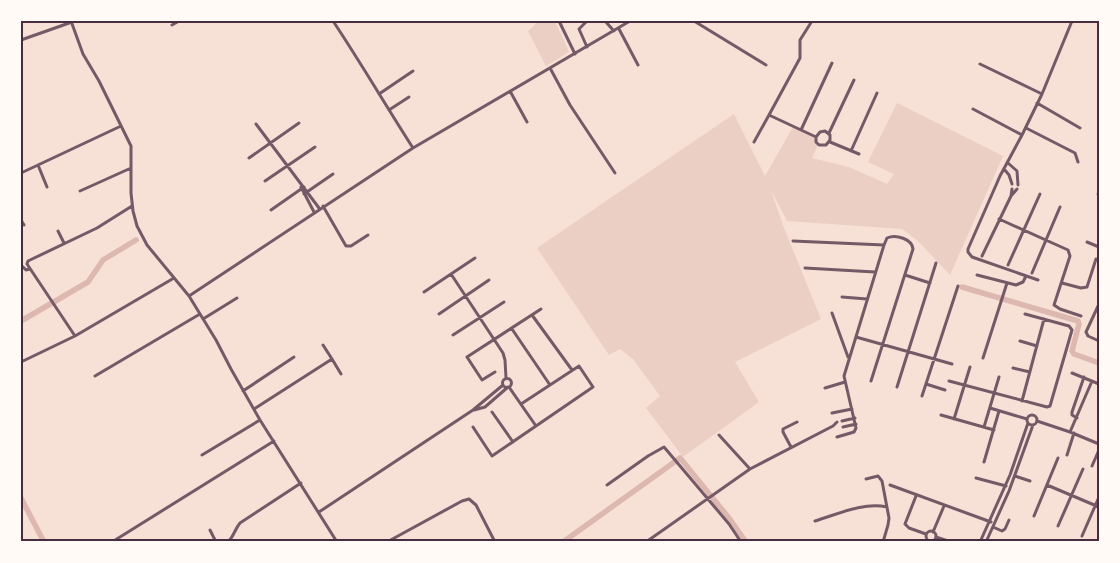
<svg xmlns="http://www.w3.org/2000/svg" width="1120" height="563" viewBox="0 0 1120 563" font-family="Mulish,sans-serif">
<style>
.green{fill:#ebcfc5}
.lines{fill:none;stroke-linecap:round;stroke-linejoin:round}
.canal{stroke:#dcb8b0;stroke-width:5.5}
.minor{stroke:#755966;stroke-width:3}
.neatline{fill:none;stroke:#4a2c40;stroke-width:2}
</style>
<rect width="100%" height="100%" fill="#f7e1d7"/>
<path class="green" d="M539 21H555L569 52 546 66 528 31Z
M897 103 1003 156 950 275 918 241 902 229 787 221 771 190 784 228 821 319 735 362 759 402 683 457 646 408 660 396 633 359 620 349 609 355 537 248 734 114 765 176 793 127 814 138 818 145 812 158 849 167 887 184 894 174 868 162Z"/>
<g class="lines">
<path class="canal" d="M962 287 1078 321 1079 324 1072 351 1074 354 1099 363
M21 321 88 282 103 260 136 240
M21 498 44 542
M563 542 680 458 729 518 746 542"/>
<path class="minor" d="M71 21 83 54 99 81 131 146V193L133 211 137 226 147 245 189 296 216 340 231 369 260 420 337 542
M333 21C361 63 386 106 413 148
M559 21 575 54
M587 21 579 29 587 47
M605 21 614 31
M694 21 766 65
M812 21 800 40V58L769 115 816 137V142L819 145H826L830 140V135L825 131 820 132 816 137
M172 25 179 21
M619 29 638 65
M21 40 72 22
M980 64 1042 94
M550 68 570 105 615 173
M510 91 527 122
M379 94 413 71
M1037 103 1080 128
M973 109 1022 135
M389 110 409 97
M256 124 319 208
M1026 128 1071 151 1075 153 1078 162
M801 130 832 63
M829 133 854 80
M754 142 769 115
M830 142 859 154
M851 151 877 93
M249 158 299 123
M1008 163 1017 171 1018 185
M38 165 47 187
M1004 169 1009 175 1012 184
M21 173 121 126
M265 181 315 147
M301 187 314 212
M80 191 131 168
M304 194 333 174
M1098 194H1099
M1011 196 1017 189
M323 206 346 246H351L368 235
M271 210 304 187
M999 219 1068 250 1070 256 1054 305 1060 309 1081 316
M21 220 24 225
M58 231 64 243
M793 241 884 245
M1087 242 1099 247
M982 256 1011 196 1012 189
M21 265 26 270 30 269
M1008 265 1040 194
M805 268 875 272
M1032 273 1060 207
M451 274 503 353 505 360 506 378
M905 275 930 283
M977 275 1016 285 1023 282 1026 276
M1038 280 972 257 968 252V249L1000 176 1022 135 1042 94 1072 21
M1062 283 1081 288 1087 287 1096 259
M424 292 475 258
M189 296 413 148 630 21
M842 297 867 299
M1099 304 1086 332 1088 336 1099 341
M832 313 848 357
M439 314 489 280
M532 315 572 370
M203 319 237 298
M512 329 550 385
M453 335 504 302
M75 336 27 264 28 261 97 228 132 206
M856 337 952 364
M1020 341 1037 346
M983 358 1007 283
M332 359 341 374
M21 362 75 336 174 278
M1013 368 1030 372
M495 372 482 380 467 357 541 309
M1072 373 1099 384
M95 376 200 314
M502.5 383a4.5 4.5 0 1 1 9 0a4.5 4.5 0 1 1-9 0Z
M949 381 1047 407 1050 406 1072 330 1069 326 1025 314
M926 384 945 390
M509 387 536 426
M897 387 936 263
M825 388 845 382
M243 391 294 357
M922 396 958 286
M1022 401 1044 319
M990 408 1027 419
M254 409 332 359 323 345
M474 410 485 407 508 387
M492 412 513 442
M832 413 852 409
M1027 420a5 5 0 1 1 10 0a5 5 0 1 1-10 0Z
M941 415 994 430
M1077 418 1072 415V412L1084 377
M954 419 970 367
M842 421 855 418
M1037 421 1070 432 1099 444
M473 427 492 456 593 387 579 366 521 404
M843 427 856 424
M984 427 999 377
M1070 432 1092 381
M719 435 750 469
M837 437 854 432 856 428 844 376 884 245 887 238C896 234 912 239 913 249L871 381
M791 447 783 432V429L797 422
M202 455 260 420
M1067 455 1074 433
M984 462 999 411
M1092 466 1099 450
M1015 476 1030 481
M976 478 1006 486
M866 479 878 476 882 481 889 518 888 525 883 542
M607 485 648 456 664 447 729 524 741 542
M890 485 991 522
M1047 485 1099 507
M916 496 905 524 909 528 926 534
M319 512 473 410 503 385
M1034 516 1058 458
M815 521C838 514 863 502 887 507
M1058 526 1083 469
M993 527 1002 531 1005 529 1009 520
M210 530 216 542
M926 536a5 5 0 1 1 10 0a5 5 0 1 1-10 0Z
M933 532 944 506
M1082 536 1099 497
M936 537 951 542
M112 542 274 441
M228 542C234 536 235 529 240 523L301 483
M387 542 462 501 469 499 476 505 495 542
M646 542 750 469 833 426 837 422
M980 542 1010 475 1028 423
M986 542 1009 491 1033 425"/>
</g>
<rect width="1120" height="563" fill="none" stroke="#fffaf5" stroke-width="45"/>
<rect x="22" y="22" width="1076" height="518" class="neatline"/>
</svg>
